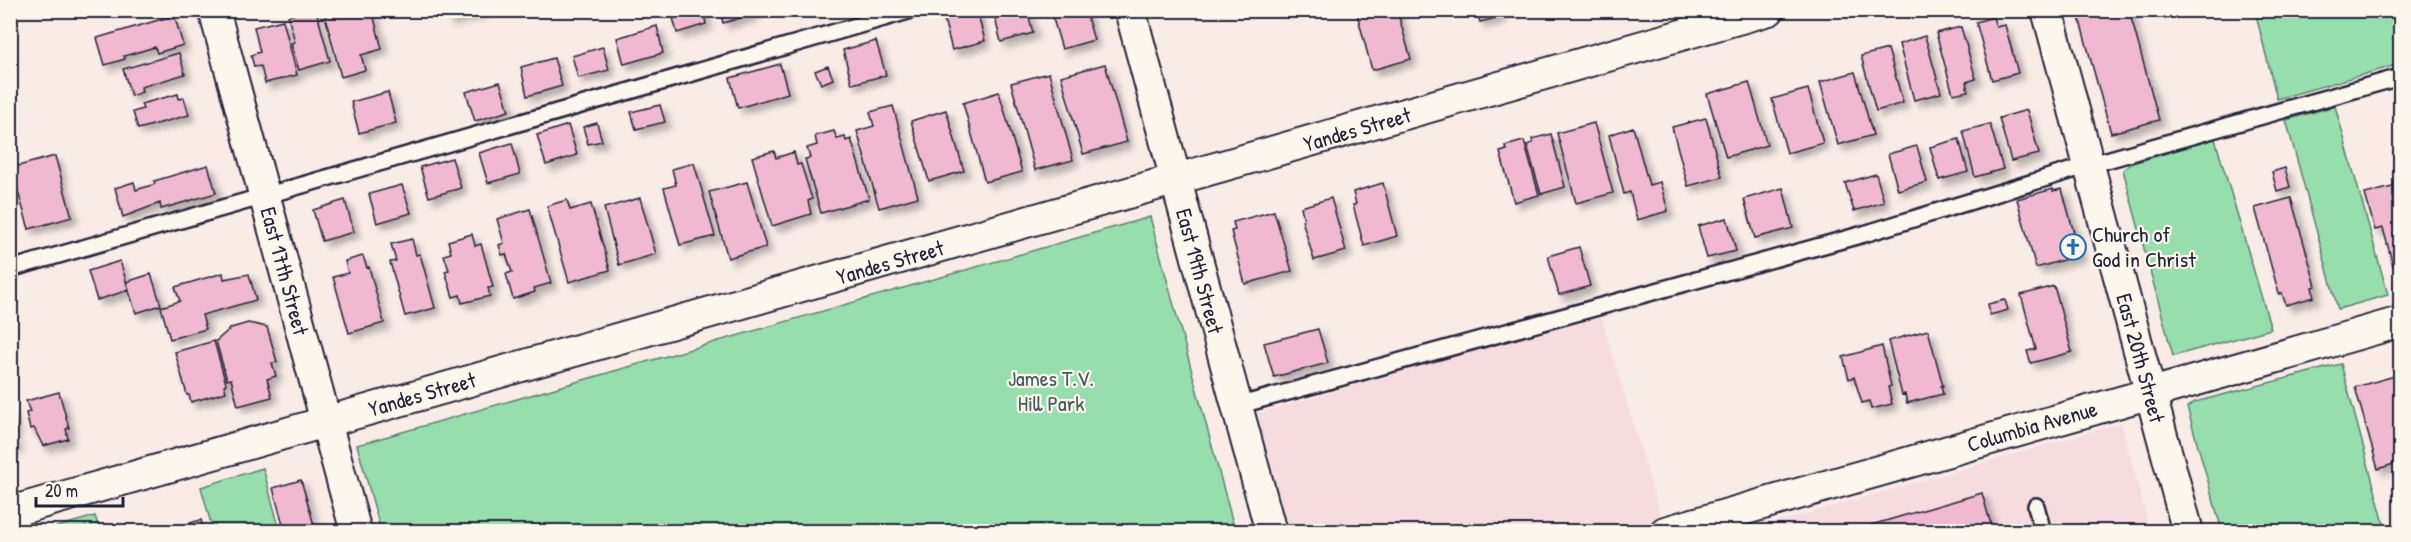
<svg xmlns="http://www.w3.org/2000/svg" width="2411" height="542" viewBox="0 0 2411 542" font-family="'Patrick Hand',sans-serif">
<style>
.built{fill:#f7dcdf}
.green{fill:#96deac;stroke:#5c8074;stroke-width:1.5}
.building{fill:#f1b9cf;stroke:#22223b;stroke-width:1.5;filter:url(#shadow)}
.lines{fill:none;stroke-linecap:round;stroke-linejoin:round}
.service-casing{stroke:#22223b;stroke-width:20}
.minor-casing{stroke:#22223b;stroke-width:34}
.service{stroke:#fbf7ec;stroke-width:15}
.minor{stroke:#fbf7ec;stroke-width:30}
.labels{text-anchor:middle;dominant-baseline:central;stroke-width:4.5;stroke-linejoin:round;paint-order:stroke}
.street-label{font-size:22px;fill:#22223b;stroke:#fbf7ec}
.poi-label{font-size:22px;fill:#22223b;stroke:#fbf7ec;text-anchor:start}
.park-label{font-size:22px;fill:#455a5d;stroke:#fbf7ec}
</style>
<defs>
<filter id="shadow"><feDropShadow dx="5.5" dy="5.5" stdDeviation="3" flood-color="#0004"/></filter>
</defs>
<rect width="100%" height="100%" fill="#f9ebe6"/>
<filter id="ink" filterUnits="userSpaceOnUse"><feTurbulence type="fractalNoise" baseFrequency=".0167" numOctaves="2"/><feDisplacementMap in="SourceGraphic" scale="12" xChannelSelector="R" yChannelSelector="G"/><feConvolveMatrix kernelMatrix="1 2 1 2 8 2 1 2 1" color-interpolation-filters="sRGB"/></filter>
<g filter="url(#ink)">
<path class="built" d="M1600 313 1665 531H1287L1252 415Z
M2121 423 2150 531 1744 532Z"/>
<path class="green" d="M2255 11H2400V64L2277 99Z
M2335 106 2388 295 2338 309 2286 120Z
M2215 139 2271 329 2173 356 2123 170 2130 164Z
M1150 217 1235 531H381L357 445Z
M2341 364 2386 531H2222L2187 407 2195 402Z
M263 468 280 531H213L201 487Z
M95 516 100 531H51L50 529Z"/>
<path class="building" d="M308 10H316L330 61 299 70 291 43 295 42 288 16Z
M328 10H372L382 49 361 55 365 70 341 77 324 12Z
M446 10H483V11L448 20Z
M671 10H703L706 24 677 33Z
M720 10H753L754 14 723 23Z
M993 10H1027L1033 33 1001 42Z
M1068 10H1085L1094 40 1062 49 1052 15Z
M1356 10H1397L1411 59 1372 70Z
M1476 10H1498L1500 17 1480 22Z
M2077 10H2129L2159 120 2111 133Z
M977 11 985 41 952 50 944 19Z
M169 17 170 19 175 18 183 45 157 53 155 47 124 56 125 59 105 65 97 38Z
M1993 17 1996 27 2005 25 2018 73 1992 80 1976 22Z
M283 20 297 75 265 83 261 66 254 67 251 55 260 52 254 27Z
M657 26 663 53 624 64 617 38Z
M1961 27 1976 79 1966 82 1968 91 1953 94 1936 33Z
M1925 36 1941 93 1914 100 1899 44Z
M876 41 886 75 852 84 843 50Z
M603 47 609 70 578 78 572 56Z
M1888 49 1903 103 1876 111 1861 56Z
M179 53 185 74 141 87 142 92 131 96 123 69Z
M554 58 562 86 527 96 521 67Z
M780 64 788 93 738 108 730 78Z
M1105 64 1127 142 1083 154 1061 76Z
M828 66 833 79 821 84 815 71Z
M1855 72 1873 135 1838 145 1820 82Z
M1049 73 1073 160 1035 170 1011 83Z
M500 82 509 111 475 121 466 92Z
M1749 82 1767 145 1726 157 1707 94Z
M1808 89 1823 143 1787 153 1772 99Z
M388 92 396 123 359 133 351 102Z
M999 92 1022 172 985 182 963 103Z
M178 94 179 99 184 98 189 115 138 129 133 112 143 109 141 104Z
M660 105 665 122 636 129 631 112Z
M893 106 918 197 879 208 857 131 874 126 870 112Z
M946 110 964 171 929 181 911 121Z
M2027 110 2039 154 2011 161 1999 118Z
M1706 118 1722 177 1688 186 1672 127Z
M597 123 602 141 588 144 583 127Z
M1594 123 1613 193 1576 203 1557 133Z
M1990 124 2003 169 1975 177 1963 131Z
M568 125 577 155 546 165 537 135Z
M1633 127 1649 185 1660 182 1668 211 1637 220 1630 192 1624 194 1609 135Z
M834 131 837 139 845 137 846 141 851 139 869 199 821 213 805 159 810 158 807 148 817 145 815 136Z
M1551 134 1565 187 1541 194 1527 145 1533 143 1532 139Z
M1959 139 1968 172 1939 180 1930 147Z
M1524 141 1539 195 1514 202 1500 152 1507 150 1505 146Z
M512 143 520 174 488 183 479 153Z
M1917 146 1927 182 1898 190 1888 154Z
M774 151 776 158 794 152 797 165 801 164 812 199 808 201 811 214 772 226 752 157Z
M55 156 72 217 29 229 11 168Z
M452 158 461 188 429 197 420 167Z
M694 163 715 236 680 245 664 188 676 185 672 169Z
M208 165 216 193 161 209 160 203 123 217 115 188 134 182 136 190 155 184 154 181Z
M2285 168 2290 187 2277 191 2272 172Z
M1876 174 1884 202 1854 211 1845 183Z
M747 182 766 247 728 258 709 192Z
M1383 183 1397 236 1364 246 1353 205 1356 204 1353 192Z
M402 185 411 213 377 223 369 194Z
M2400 185V267L2394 269 2383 228 2375 230 2365 194Z
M1783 188 1793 228 1755 238 1744 199Z
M2053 189V191L2062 189 2080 255 2036 268 2017 199Z
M640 198 656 254 619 265 604 208Z
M1331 198 1346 251 1314 260 1302 220 1304 219 1301 207Z
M2291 198 2316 286 2312 287 2314 297 2286 305 2282 293 2279 294 2255 208Z
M345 200 354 232 322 241 313 210Z
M567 200 570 210 591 204 610 270 569 282 547 206Z
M530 209 551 283 534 288 535 292 513 299 506 274 512 272 506 254 502 255 499 245 504 243 497 219Z
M1274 211 1292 271 1245 284 1231 231 1235 230 1233 222Z
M1727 218 1736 251 1707 258 1698 226Z
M472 234 475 246 481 244 493 287 488 288 490 296 462 303 460 295 453 297 445 271 449 270 444 255 451 253 448 241Z
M412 239 416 255 420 254 435 308 405 316 390 262 396 261 391 244Z
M1579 247 1590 286 1559 295 1548 256Z
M363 256 367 268 369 267 384 323 349 333 333 277 348 273 345 261Z
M120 261 129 290 97 300 88 271Z
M223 273 224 279 249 274 256 300 202 315 206 329 170 339 161 307 180 301 175 287Z
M151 274 161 305 136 313 126 282Z
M2054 286 2072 352 2031 363 2027 351 2036 349 2021 295Z
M2005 300 2008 310 1990 315 1988 304Z
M248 323 267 327 277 362 272 363 276 376 267 379 272 397 238 406 231 379 227 380 216 341 231 328Z
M1318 329 1328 363 1274 377 1264 343Z
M1928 330 1943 386H1941L1943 394 1907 403 1905 394 1902 395 1888 341Z
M214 341 226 384 224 385 226 392 191 402 189 395H187L175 352Z
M1882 346 1891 386 1888 387 1892 404 1871 409 1869 401 1862 403 1854 377 1849 379 1843 357Z
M2395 376 2400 396V462L2378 469 2355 387Z
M59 392 69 428 66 429 68 439 43 446 34 428 30 429 26 413 30 412 26 401Z
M10 407 16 429 12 430 17 447 10 449Z
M301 480 316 532H285L273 488Z
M1982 493 1993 532H1847Z
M201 520 204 532H165V530Z"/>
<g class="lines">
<g class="service-casing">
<path id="service" d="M10 269 912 10
M1237 406 1864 234 2089 165 2400 77
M2036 506 2043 532"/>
</g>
<g class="minor-casing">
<path id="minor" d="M214 10 356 532
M1130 10 1271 532
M2047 10 2188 532
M10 512 1769 10
M1665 532 2400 322"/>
</g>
<use href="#service" class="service"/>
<use href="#minor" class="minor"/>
</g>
</g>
<defs>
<g id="church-ring" transform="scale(1.35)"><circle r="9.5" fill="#fbf7ec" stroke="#1f6fb2" stroke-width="1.5"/><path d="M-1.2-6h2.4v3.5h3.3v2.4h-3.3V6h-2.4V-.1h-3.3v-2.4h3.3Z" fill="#1f6fb2"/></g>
</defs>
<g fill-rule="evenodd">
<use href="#church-ring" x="2073" y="247"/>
</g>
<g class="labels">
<g class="street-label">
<text transform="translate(1357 129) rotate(-16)">Yandes Street</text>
<text transform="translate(890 262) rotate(-16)">Yandes Street</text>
<text transform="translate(285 271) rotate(75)">East 17th Street</text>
<text transform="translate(1200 271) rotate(75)">East 19th Street</text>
<text transform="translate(2141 358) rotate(75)">East 20th Street</text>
<text transform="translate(422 394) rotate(-16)">Yandes Street</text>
<text transform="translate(2032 426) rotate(-16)">Columbia Avenue</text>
</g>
<g class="poi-label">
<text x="2092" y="234">Church of<tspan x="2092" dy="25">God in Christ</tspan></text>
</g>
<g class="park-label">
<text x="1051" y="378">James T.V.<tspan x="1051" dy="25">Hill Park</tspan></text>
</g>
</g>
<rect width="2411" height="542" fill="none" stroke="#fbf7ec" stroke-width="36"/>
<rect x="18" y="18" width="2375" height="506" fill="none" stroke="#22223b" stroke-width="2" filter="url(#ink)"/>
<path d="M36 497v9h87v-9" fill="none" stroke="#22223b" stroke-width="3"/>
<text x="45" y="497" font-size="18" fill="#22223b" stroke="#fbf7ec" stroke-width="4.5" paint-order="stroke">20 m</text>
</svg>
